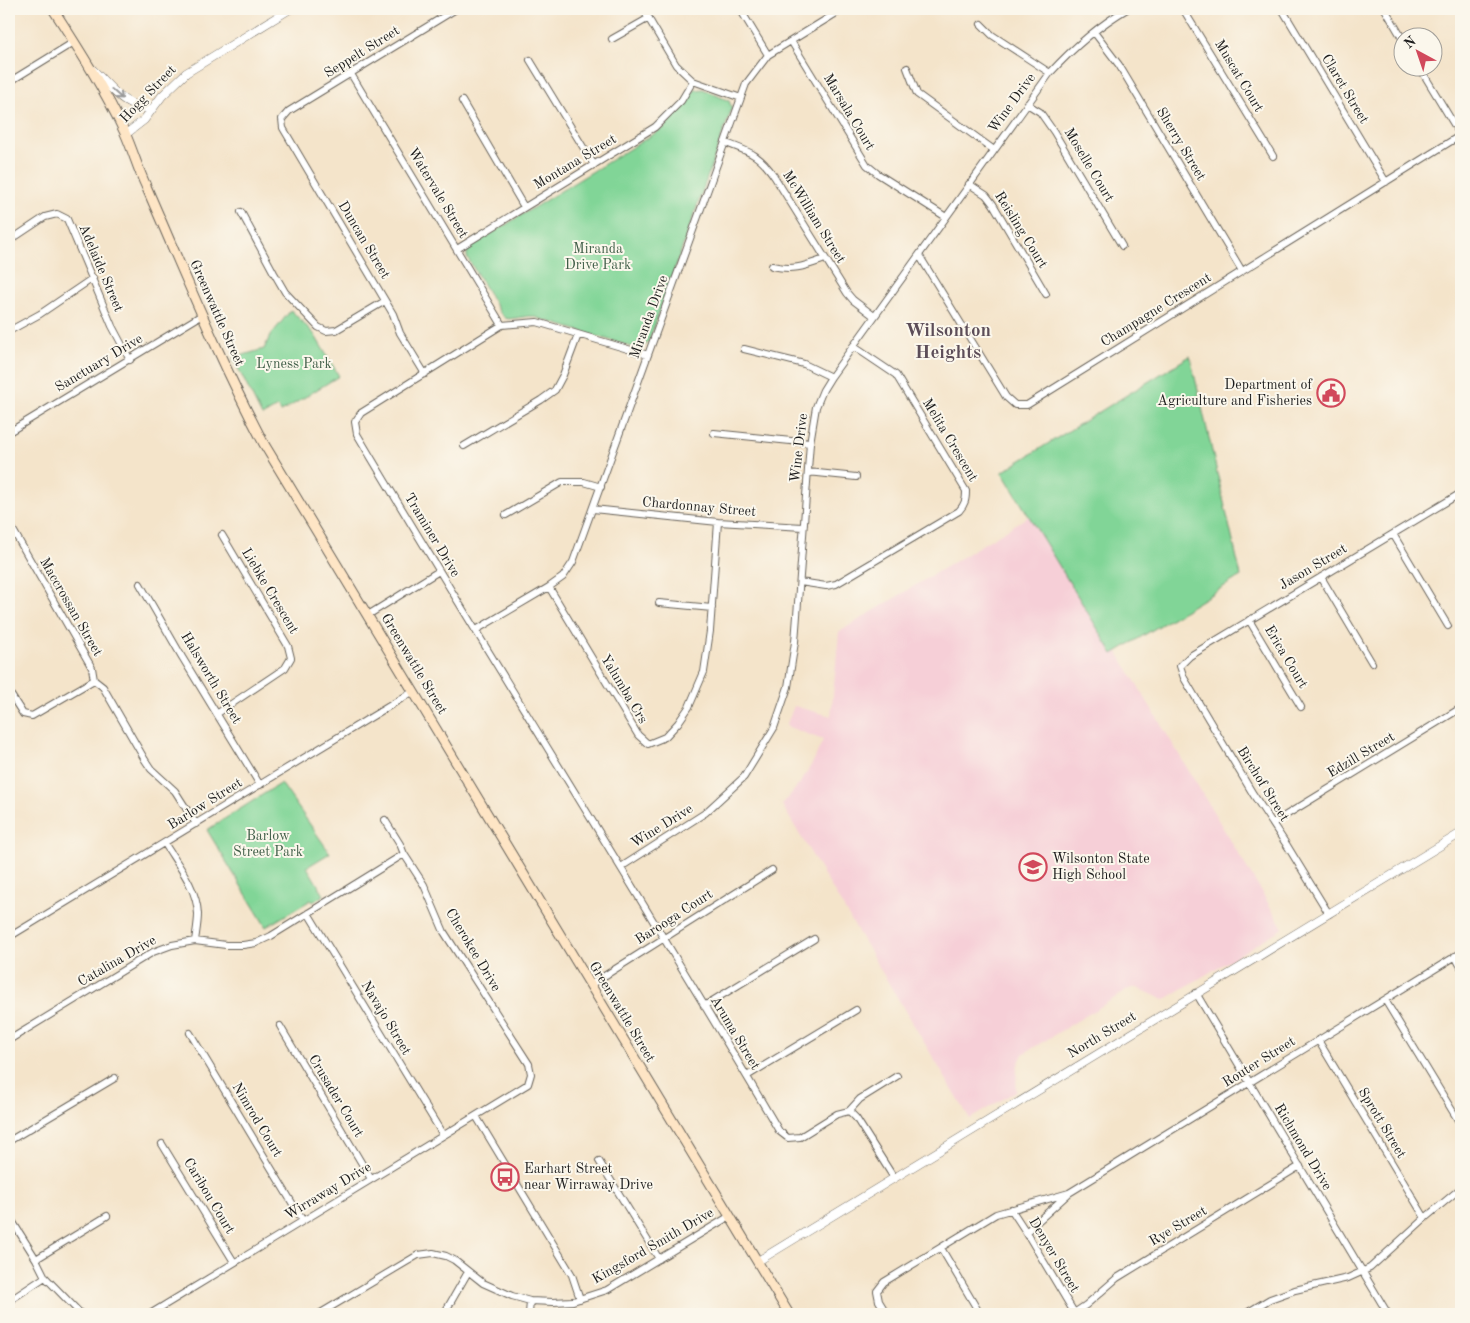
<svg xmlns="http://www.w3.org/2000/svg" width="1470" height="1323" viewBox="0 0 1470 1323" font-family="'Old Standard TT',serif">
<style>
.built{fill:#f6cfd7}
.green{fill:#81d597;stroke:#4e785a}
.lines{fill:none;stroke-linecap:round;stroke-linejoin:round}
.minor-casing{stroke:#686259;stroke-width:8}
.tertiary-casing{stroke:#686259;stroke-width:9}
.secondary-casing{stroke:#686259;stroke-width:11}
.minor{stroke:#fff;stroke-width:6}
.tertiary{stroke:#fff;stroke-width:8}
.secondary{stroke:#fee5c5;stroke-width:9}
.oneway{stroke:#999}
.labels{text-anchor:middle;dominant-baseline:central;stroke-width:4;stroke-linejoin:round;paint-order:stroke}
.street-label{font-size:14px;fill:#1c1c1c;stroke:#fbf7ec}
.park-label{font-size:14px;fill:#3f5d47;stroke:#fbf7ec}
.poi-label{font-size:14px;fill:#1c1c1c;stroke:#fbf7ec;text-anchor:start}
.district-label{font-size:19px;font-weight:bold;fill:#5c4d58;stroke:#fbf7ec}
</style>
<rect width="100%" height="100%" fill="#fbf7ec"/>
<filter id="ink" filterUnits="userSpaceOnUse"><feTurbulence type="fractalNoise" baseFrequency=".02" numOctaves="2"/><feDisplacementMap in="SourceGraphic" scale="10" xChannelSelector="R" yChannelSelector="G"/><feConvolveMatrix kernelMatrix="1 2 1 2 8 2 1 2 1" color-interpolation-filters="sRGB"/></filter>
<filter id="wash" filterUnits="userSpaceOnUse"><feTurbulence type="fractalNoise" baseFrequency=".0096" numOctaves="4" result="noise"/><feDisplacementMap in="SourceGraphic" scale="20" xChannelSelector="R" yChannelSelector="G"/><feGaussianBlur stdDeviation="1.12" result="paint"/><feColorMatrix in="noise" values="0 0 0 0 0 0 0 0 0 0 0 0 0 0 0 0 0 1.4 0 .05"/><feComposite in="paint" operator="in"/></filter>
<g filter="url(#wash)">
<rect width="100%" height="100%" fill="#f4e4ca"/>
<path class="built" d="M1029 516 1113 653 1117 651 1283 928 1164 1000 1138 988H1131L1023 1054 1017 1067 1016 1091 970 1119 782 805 800 783 813 762 823 740 786 726 794 706 831 716 839 632Z"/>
<path class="green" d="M703 89 729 101 732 108 649 341C644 348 640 348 632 347L531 316 509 319 505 318 500 313 467 257V251L471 246 665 127 691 94 695 90Z
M291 310 314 334 339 376 281 412 277 407 262 416 233 358 264 349 270 336Z
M1190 356 1241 576 1113 654 1002 472Z
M281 783 330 853 307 867 324 895 313 902 311 900 266 927 207 830Z"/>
</g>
<g filter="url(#ink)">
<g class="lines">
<g class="minor-casing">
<path id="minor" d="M643 9 676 65 693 81 741 98
M740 9 768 55
M1183 9 1273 156
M1282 9 1386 182
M1385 9 1402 38
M981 24 992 35 1050 73
M1094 32 1119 65 1242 271
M612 39 649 18
M791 41 867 165 878 174 946 217
M530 60 594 165
M907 68 917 94 994 150
M1420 68 1461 136
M351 74 502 325
M9 82 74 42
M462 101 524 207
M1027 104 1040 112 1054 132 1122 246
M726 143C750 152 759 154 774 176L847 293 853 300 874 316
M969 184 986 195 993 204 1046 294
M241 212 274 273 285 292 318 327 326 331 336 330 385 301
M9 241 45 217 57 214 67 219 112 326 130 360
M457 249 655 127 681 101 693 81
M919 255 1006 397 1015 405H1027L1461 135
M772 266C794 271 805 266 825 259
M9 331 40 314 93 278
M744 349 804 364 831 377
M648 355 537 322 502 325 361 413 355 422 357 434C496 668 642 897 779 1131L788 1138 800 1137 837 1114 849 1111 860 1099 897 1076
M425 374 400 333 393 314 283 128 282 119 289 111 456 9
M9 432 202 315
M714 433 810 443
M464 446 541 400 555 390 563 375 578 335
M808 472 856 477
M593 509 718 522 803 527
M506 515 562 482H584L601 487
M9 523 92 668 94 680 103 687 145 760 151 769 175 791 196 824
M1393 534 1448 626
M1321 577 1372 663
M800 582 826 586 836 584 959 511C965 504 966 500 966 491L896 375 853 346
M140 584 182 657 260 785
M549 587 638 735 648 744 665 737 678 723 689 707 704 672 710 631 718 522
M659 603 712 608
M368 615 439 571
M1249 620 1301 707
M476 630 549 587 563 577 573 562 746 84 768 55 843 9
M9 692 23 714 32 716 94 680
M218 713 285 668 291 658 288 646 222 535
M1273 823 1461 708
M165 844C178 865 197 888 198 914 198 923 196 933 195 941
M621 867 705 813 744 777 774 728 788 687 795 642 810 443 816 407 823 390 831 377 1050 73C1073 48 1098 26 1127 9
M308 913 443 1135
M1329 914 1288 847 1253 794 1184 678 1180 666 1190 656 1461 493
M9 937 414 691
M1455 956 1461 967
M590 985 772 870
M1196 993 1388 1314
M1385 1000 1461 1125
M704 1006 814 939
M280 1026 371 1179
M190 1033 303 1221
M9 1040 153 952 172 945 195 941 226 945H243L256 943 271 936 404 854
M1318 1040 1425 1218
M747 1076 856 1010
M849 1111 856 1118 894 1178
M476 1116 572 1275 580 1299
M9 1141 115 1078
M162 1144 234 1262
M599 1161 659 1259
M1011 1209 1026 1232 1075 1314
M9 1216 36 1259 45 1277 81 1314
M1026 1232 1068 1194
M941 1248 980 1314
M36 1259 107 1216
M9 1301 45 1277
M1074 1313 1086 1305 1117 1278 1300 1166
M150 1314 528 1084 531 1074 529 1064 444 932 424 885 404 854 400 844 385 820
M319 1314 418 1255 433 1253 446 1256 454 1260 483 1283 512 1296 530 1301 553 1302 573 1301 607 1290 730 1216
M444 1314 468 1272
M529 1314 530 1301
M887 1314 879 1301 877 1291 884 1282 996 1214 1069 1193 1461 953
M1245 1314 1270 1299 1295 1290 1348 1278 1370 1268 1425 1218 1461 1188"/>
</g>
<g class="tertiary-casing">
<path id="tertiary" d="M93 70C114 90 122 106 152 109
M126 134 144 120 162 96 186 73 290 9
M758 1261 1461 833"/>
</g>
<g class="secondary-casing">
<path id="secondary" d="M53 9C79 49 105 90 125 133 133 151 138 169 146 186 184 273 220 361 264 444L789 1314"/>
</g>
<use href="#minor" class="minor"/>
<use href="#tertiary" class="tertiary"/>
<use href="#secondary" class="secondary"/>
</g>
<defs><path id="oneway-shaft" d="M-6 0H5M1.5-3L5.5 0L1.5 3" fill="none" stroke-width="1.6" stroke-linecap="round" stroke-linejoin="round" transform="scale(1.25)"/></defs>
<use class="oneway" href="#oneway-shaft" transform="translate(117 94) rotate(42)"/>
</g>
<defs>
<g id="civic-ring" transform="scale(1.4375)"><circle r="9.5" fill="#fbf7ec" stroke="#d1495b" stroke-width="1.5"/><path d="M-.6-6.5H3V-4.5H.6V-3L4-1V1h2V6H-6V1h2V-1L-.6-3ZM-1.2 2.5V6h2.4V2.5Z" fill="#d1495b"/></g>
<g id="school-ring" transform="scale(1.4375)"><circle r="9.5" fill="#fbf7ec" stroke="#d1495b" stroke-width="1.5"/><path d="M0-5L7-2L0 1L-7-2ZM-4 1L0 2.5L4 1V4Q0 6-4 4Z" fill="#d1495b"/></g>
<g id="bus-ring" transform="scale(1.4375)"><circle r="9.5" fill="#fbf7ec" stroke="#d1495b" stroke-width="1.5"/><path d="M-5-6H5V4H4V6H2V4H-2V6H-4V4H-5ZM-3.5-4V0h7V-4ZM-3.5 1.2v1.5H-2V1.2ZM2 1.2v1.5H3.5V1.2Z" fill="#d1495b"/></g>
</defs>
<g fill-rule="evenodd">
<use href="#civic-ring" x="1331" y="393"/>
<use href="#school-ring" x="1033" y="867"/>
<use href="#bus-ring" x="505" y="1177"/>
</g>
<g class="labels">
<g class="street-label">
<text transform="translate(362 52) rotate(-32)">Seppelt Street</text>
<text transform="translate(1239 76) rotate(59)">Muscat Court</text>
<text transform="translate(1345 89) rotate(59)">Claret Street</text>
<text transform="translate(148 94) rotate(-46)">Hogg Street</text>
<text transform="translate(1012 103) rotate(-54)">Wine Drive</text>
<text transform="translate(849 112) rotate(59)">Marsala Court</text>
<text transform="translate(1181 144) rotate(59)">Sherry Street</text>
<text transform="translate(575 162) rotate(-31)">Montana Street</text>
<text transform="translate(1089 165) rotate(59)">Moselle Court</text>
<text transform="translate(438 193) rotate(59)">Watervale Street</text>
<text transform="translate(814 217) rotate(58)">McWilliam Street</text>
<text transform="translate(1021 230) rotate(58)">Reisling Court</text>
<text transform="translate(364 240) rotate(59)">Duncan Street</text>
<text transform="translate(101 268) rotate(67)">Adelaide Street</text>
<text transform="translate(1156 310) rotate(-32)">Champagne Crescent</text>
<text transform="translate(217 313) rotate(66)">Greenwattle Street</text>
<text transform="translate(649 317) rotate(-70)">Miranda Drive</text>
<text transform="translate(99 363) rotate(-31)">Sanctuary Drive</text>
<text transform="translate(950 440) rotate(59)">Melita Crescent</text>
<text transform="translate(799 448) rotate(-83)">Wine Drive</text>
<text transform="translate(699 507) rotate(5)">Chardonnay Street</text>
<text transform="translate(432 535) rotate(59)">Traminer Drive</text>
<text transform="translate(1313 567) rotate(-31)">Jason Street</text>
<text transform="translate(270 591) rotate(59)">Liebke Crescent</text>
<text transform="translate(71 607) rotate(60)">Maccrossan Street</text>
<text transform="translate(1286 657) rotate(59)">Erica Court</text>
<text transform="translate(414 664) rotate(59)">Greenwattle Street</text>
<text transform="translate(211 678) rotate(59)">Halsworth Street</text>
<text transform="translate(624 689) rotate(59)">Yalumba Crs</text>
<text transform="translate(1361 755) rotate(-31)">Edzill Street</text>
<text transform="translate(1263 784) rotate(58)">Birchof Street</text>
<text transform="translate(205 804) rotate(-32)">Barlow Street</text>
<text transform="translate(662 826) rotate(-32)">Wine Drive</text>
<text transform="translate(674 917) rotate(-33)">Barooga Court</text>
<text transform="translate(473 950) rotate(59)">Cherokee Drive</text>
<text transform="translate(117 961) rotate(-30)">Catalina Drive</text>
<text transform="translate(622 1012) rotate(59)">Greenwattle Street</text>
<text transform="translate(386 1018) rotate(59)">Navajo Street</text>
<text transform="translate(735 1033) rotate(59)">Aruma Street</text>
<text transform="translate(1102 1035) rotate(-31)">North Street</text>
<text transform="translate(1259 1062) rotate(-32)">Router Street</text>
<text transform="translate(336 1096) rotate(59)">Crusader Court</text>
<text transform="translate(257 1120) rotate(59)">Nimrod Court</text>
<text transform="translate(1382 1123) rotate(59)">Sprott Street</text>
<text transform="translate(1303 1147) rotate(59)">Richmond Drive</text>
<text transform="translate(328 1191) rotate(-31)">Wirraway Drive</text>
<text transform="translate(209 1196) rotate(59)">Caribou Court</text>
<text transform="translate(1178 1226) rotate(-31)">Rye Street</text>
<text transform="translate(653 1246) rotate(-30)">Kingsford Smith Drive</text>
<text transform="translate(1054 1255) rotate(59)">Denyer Street</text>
</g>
<g class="park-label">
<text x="598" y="249">Miranda<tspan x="598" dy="16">Drive Park</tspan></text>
<text x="294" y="364">Lyness Park</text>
<text x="268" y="836">Barlow<tspan x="268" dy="16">Street Park</tspan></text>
</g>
<g class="poi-label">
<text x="1312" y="385" text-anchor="end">Department of<tspan x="1312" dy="16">Agriculture and Fisheries</tspan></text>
<text x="1052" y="859">Wilsonton State<tspan x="1052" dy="16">High School</tspan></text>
<text x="524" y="1169">Earhart Street<tspan x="524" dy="16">near Wirraway Drive</tspan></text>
</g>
<g class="district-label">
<text x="948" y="331">Wilsonton<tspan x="948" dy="22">Heights</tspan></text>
</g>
</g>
<rect width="1470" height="1323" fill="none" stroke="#fbf7ec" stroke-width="30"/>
<g transform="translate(1418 52) rotate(320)"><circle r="24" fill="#fbf7ec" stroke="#a29f99"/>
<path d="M0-4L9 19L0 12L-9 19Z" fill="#d1495b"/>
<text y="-8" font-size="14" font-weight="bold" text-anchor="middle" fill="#1c1c1c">N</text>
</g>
</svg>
